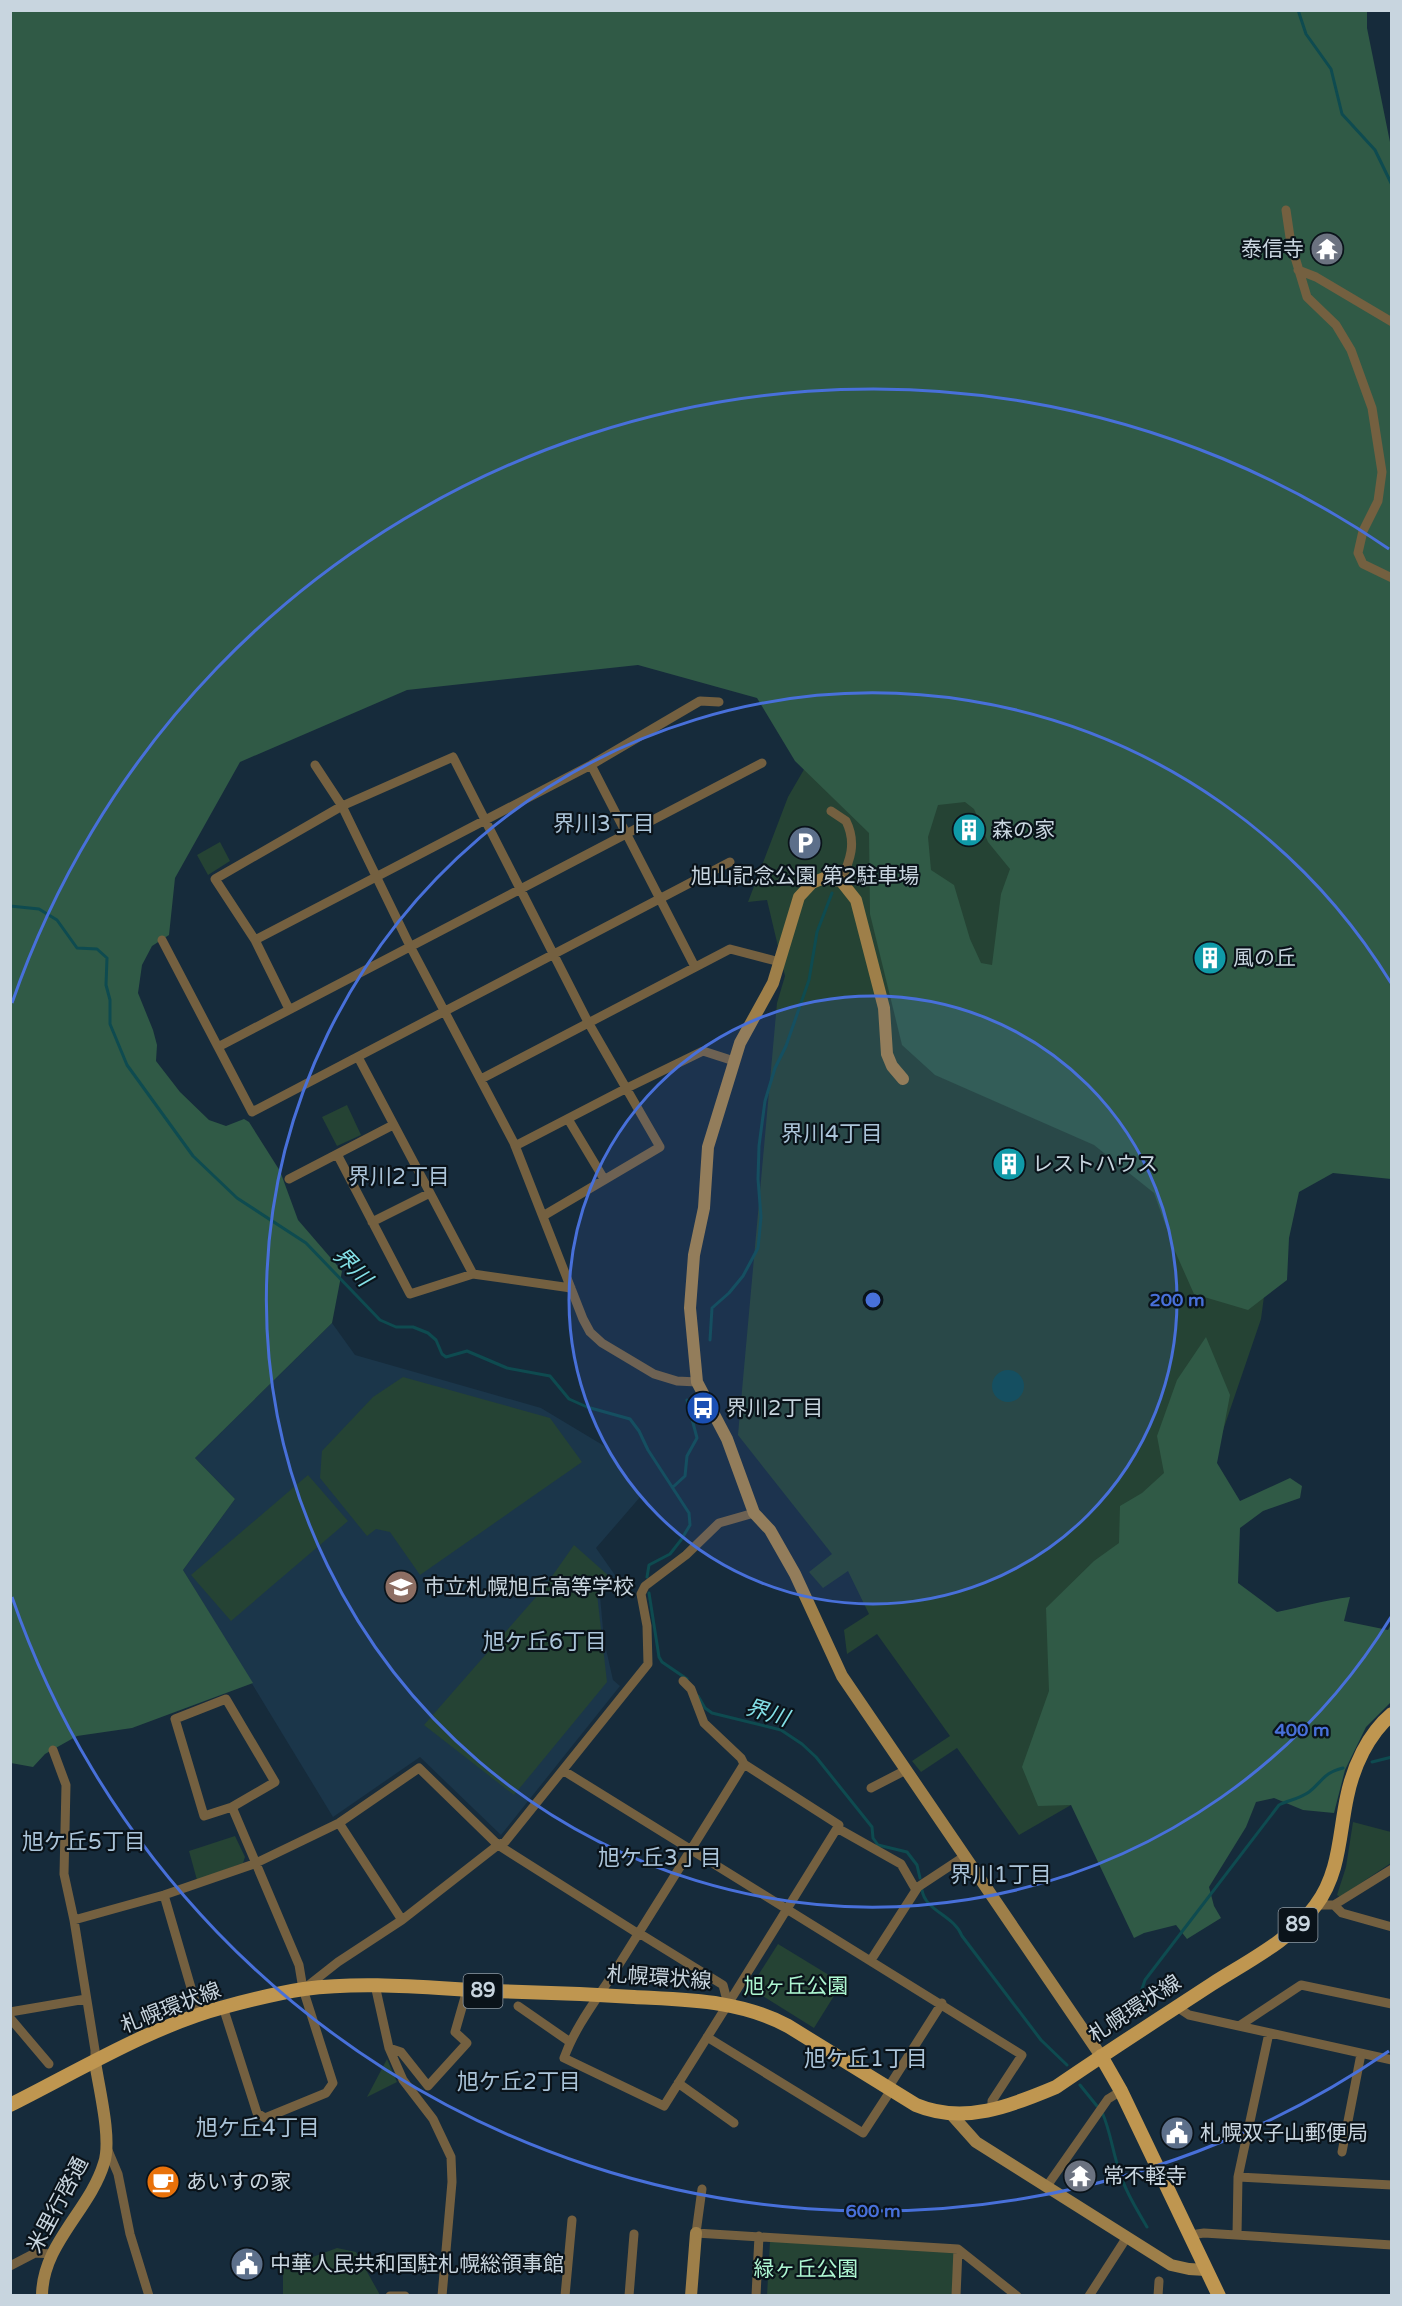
<svg xmlns="http://www.w3.org/2000/svg" width="1402" height="2306" viewBox="0 0 1402 2306" font-family="'Varela Round','Noto Sans JP',sans-serif">
<style>
.built{fill:#1b364a}
.green{fill:#254334}
.forest{fill:#305a46;fill-rule:evenodd}
.water{fill:#0e4b50}
.lines{fill:none;stroke-linecap:round;stroke-linejoin:round}
.stream{stroke:#0e4b50;stroke-width:3}
.street{stroke:#746040;stroke-width:9}
.secondary{stroke:#9e7f49;stroke-width:12}
.primary{stroke:#bf9650;stroke-width:14}
.ring{fill:none;stroke:#4870da;stroke-width:3}
.labels{text-anchor:middle;dominant-baseline:central;stroke-width:4.5;stroke-linejoin:round;paint-order:stroke}
.shield{fill:#0a131a;stroke:#8f9ba4;stroke-width:1.5}
.shield-label{font-size:20px;font-weight:bold;fill:#c8d5df}
.poi-label{font-size:21px;fill:#c8d5df;stroke:#0a131a;text-anchor:start}
.street-label{font-size:21px;fill:#c8d5df;stroke:#0a131a}
.park-label{font-size:21px;fill:#adf6d1;stroke:#0a131a}
.neighbourhood-label{font-size:22px;fill:#abc4d9;stroke:#0a131a}
.water-label{font-size:22px;font-style:italic;fill:#84e1e8;stroke:#0a131a}
.centre{fill:#4870da;stroke:#0a131a;stroke-width:3}
.ring-label{font-size:18px;text-anchor:middle;font-weight:bold;fill:#4870da;stroke:#0a131a;stroke-width:4.5;stroke-linejoin:round;paint-order:stroke}
</style>
<rect width="100%" height="100%" fill="#162b3b"/>
<path class="built" d="M332 1323 355 1355 541 1408 606 1447 641 1496 596 1548 617 1578 600 1596 604 1640 613 1680 620 1686 501 1835 420 1757 333 1817 183 1570 235 1499 195 1458Z"/>
<path class="green" d="M868 583 1278 1192 1261 1319 1191 1524 1071 1805 1019 1835 957 1748 921 1772 912 1761 950 1736 877 1634 847 1654 844 1630 869 1614 848 1571 823 1588 809 1572 832 1554 738 1435 777 1003 785 976 767 900 748 902 788 797 813 754Z
M220 842 230 861 208 875 197 855Z
M347 1105 361 1135 337 1146 322 1117Z
M403 1377 550 1418 582 1462 420 1575 390 1532 376 1529 367 1536 320 1478 322 1451 373 1397Z
M308 1475 348 1521 231 1621 191 1575Z
M574 1545 610 1577 597 1594 607 1682 514 1795 424 1725 543 1589Z
M1353 1822 1391 1832V1863L1340 1897 1337 1895 1346 1867Z
M235 1836 245 1857 243 1863 197 1880 189 1851Z
M778 1944 842 1983 814 2028 750 1988Z
M387 2059 397 2082 367 2097Z
M770 2241 949 2247 956 2255 955 2295 767 2296Z
M337 2248 356 2252 380 2295H283V2268Z"/>
<path class="forest" d="M10 11H1367V28L1392 152 1391 1179 1333 1173 1299 1192 1289 1238 1287 1280 1248 1310 1194 1294 1174 1249 1154 1193 1094 1145 935 1075 902 1045 870 914 869 833 795 761 757 698 638 665 407 690 240 762 175 878 169 935 152 946 142 965 138 993 153 1030 157 1045 156 1061 180 1092 209 1120 226 1126 244 1119 249 1122 280 1171 298 1220 342 1271 332 1323 195 1458 235 1499 183 1570 253 1683 132 1728 77 1736 45 1754 33 1767 11 1763ZM965 802 974 809 988 842 1010 869 1001 894 992 965 981 963 970 939 954 885 931 870 928 837 938 805Z
M1206 1337 1230 1395 1217 1463 1240 1501 1290 1478 1302 1486 1300 1498 1263 1511 1240 1528 1238 1583 1277 1612C1302 1607 1325 1600 1350 1597L1344 1621 1388 1630 1391 1624V1702L1366 1727 1345 1770 1334 1813 1303 1810 1274 1798 1256 1802 1246 1827 1209 1887 1214 1906 1221 1918 1187 1939 1176 1925 1144 1933 1134 1938 1071 1805 1038 1806 1022 1767 1049 1691 1046 1608 1094 1561 1119 1543 1120 1506 1142 1493 1164 1473 1157 1436 1177 1380Z"/>
<path class="water" d="M992 1386a16 16 0 1 1 32 0a16 16 0 1 1-32 0Z"/>
<g class="lines">
<path class="stream" d="M1298 10 1306 34 1331 69 1342 114 1375 150 1392 185
M10 906 39 909 57 920 77 948 97 949 107 958 106 985 110 1000V1024L127 1065 193 1156 237 1198 306 1243 380 1320 396 1327H413L428 1333 436 1340 442 1354 446 1357 467 1351 507 1368 550 1376 569 1399 587 1407 630 1419 639 1431 648 1450 689 1513 690 1525 681 1540 670 1554 649 1565 647 1577
M710 1340 712 1308 729 1293 743 1276 758 1248 761 1217 758 1179 759 1146 765 1101 775 1068 786 1046 809 980 817 932 832 893
M673 1487 685 1476 687 1456 697 1438 687 1400
M649 1593 659 1657 662 1662 687 1679
M698 1696 705 1708 712 1713 781 1730 802 1744 816 1757 872 1827 873 1838 878 1845 907 1852 917 1865 920 1878
M1372 1762 1392 1757
M922 1890C925 1911 954 1915 962 1936L1041 2040 1067 2065
M1148 2009 1141 1992 1145 1980 1279 1805C1289 1800 1299 1799 1309 1792 1323 1781 1323 1773 1343 1768
M1080 2085 1097 2106
M1102 2112C1110 2130 1112 2148 1118 2167 1124 2189 1136 2208 1147 2227"/>
<path class="street" d="M1286 210 1291 244 1307 297 1336 325 1351 350 1372 408 1382 472 1378 501 1363 531 1358 553 1363 564 1392 578
M1298 270 1316 277 1392 322
M315 765 342 806 410 946 514 1143 583 1319 590 1332 602 1343 654 1374 677 1381 697 1382
M591 765 695 967
M831 811 846 821C857 843 850 860 841 881
M730 862 252 1112 218 1047 762 763
M162 940 218 1047
M255 940 591 765 700 701 719 702
M289 1009 255 940 215 879 342 806 453 757 588 1022 660 1147 543 1216
M358 1057 473 1274 571 1288
M481 1079 730 949 780 962
M568 1119 604 1179
M515 1146 625 1089 703 1051 734 1061
M337 1154 410 1294 473 1274
M289 1179 393 1125
M372 1222 430 1193
M683 1681 691 1689 704 1723 741 1758 744 1764
M53 1750 66 1785 64 1874 74 1920 95 2050V2062
M564 1771 1022 2055 992 2101V2111
M871 1788 906 1770
M339 1823 402 1920
M837 1828 901 1864 916 1890
M164 1895 199 2015
M1317 1905H1334L1392 1869
M1334 1905 1342 1913 1392 1927
M74 1920 164 1895 254 1864 339 1823 419 1768 498 1845 634 1931 642 1935 723 1985 728 2004 664 2106 564 2058C576 2024 601 1994 620 1963 661 1897 703 1831 744 1764L839 1825 728 2004
M871 1960 918 1887 965 1856
M375 1985 389 2048 403 2080 433 2119 451 2157 452 2182 442 2296
M305 1988 338 1962 402 1920 498 1845 505 1842 648 1664 647 1626 641 1594 645 1586 686 1555 719 1523 754 1513
M518 2006 570 2042
M223 2007 257 2113 265 2118 326 2093 333 2083 303 1989 299 1965 232 1807 275 1782 226 1699 175 1719 204 1816 232 1807
M1177 2007 1189 2015 1392 2060
M10 2012 86 1999
M10 2018 49 2064
M1239 2026 1301 1985 1392 2004
M707 2037 863 2133 891 2090
M389 2048 401 2052 428 2086 467 2043 455 2032 467 1990
M678 2083 734 2123
M888 2088 942 2003
M107 2148 118 2174 130 2234 149 2296
M1342 2152 1361 2054
M1238 2177 1392 2185
M1047 2186 1108 2099 1121 2091
M702 2189 696 2233 958 2249
M1190 2235 1204 2233 1392 2245
M1237 2235 1238 2177 1269 2033
M10 2266 35 2253 52 2254
M390 2296H405
M565 2296 572 2220
M629 2296 634 2234
M756 2296 759 2236
M956 2296 958 2249 1017 2296
M1089 2296 1127 2237
M1158 2296 1159 2281"/>
<path class="secondary" d="M903 1079 892 1066 887 1054 884 1008 856 900 841 881 824 878 812 883 799 897 773 983 740 1043 708 1147 704 1208 694 1255 690 1308 697 1382 727 1439 754 1513 770 1530 795 1574 842 1676 1101 2056
M951 2114 976 2142 1171 2265 1189 2269 1206 2270
M42 2296C42 2244 90 2210 104 2163 112 2140 99 2088 95 2062
M691 2296 696 2233"/>
<path class="primary" d="M1101 2056 1121 2091 1219 2296
M10 2105C78 2071 152 2026 224 2007 250 2000 278 1993 304 1989 366 1981 428 1988 489 1991 538 1992 586 1994 634 1997 688 2000 740 2000 788 2026L916 2105C964 2125 1011 2106 1056 2087 1107 2052 1160 2018 1212 1984 1248 1961 1291 1940 1316 1905 1340 1873 1339 1834 1347 1797 1353 1767 1368 1734 1392 1714"/>
</g>
<circle cx="873" cy="1300" r="304" fill="#4870da" fill-opacity=".12"/>
<g class="ring">
<circle cx="873" cy="1300" r="304"/>
<path d="M1391 1617A607 607 0 1 1 1391 983"/>
<path d="M1389 2051A911 911 0 0 1 12 1597M12 1003A911 911 0 0 1 1389 549"/>
</g>
<defs>
<g id="temple-disc" transform="scale(1.725)"><circle r="9.5" fill="#6b7280" stroke="#0a131a"/><path d="M0-6L5-2H3V0L6.5 2.5H4V6H1.5V3h-3V6H-4V2.5H-6.5L-3 0V-2H-5Z" fill="#fff"/></g>
<g id="building-disc" transform="scale(1.725)"><circle r="9.5" fill="#0f9aa8" stroke="#0a131a"/><path d="M-4-6H4V6H1V3H-1V6H-4ZM-2.5-4.3h1.7v1.8h-1.7ZM.8-4.3h1.7v1.8H.8ZM-2.5-1h1.7V.8h-1.7ZM.8-1h1.7V.8H.8Z" fill="#fff"/></g>
<g id="parking-disc" transform="scale(1.725)"><circle r="9.5" fill="#5c6f8a" stroke="#0a131a"/><path d="M-3.5-5.5H1a3.5 3.5 0 0 1 0 7H-1V5.5H-3.5ZM-1-3.4V-.6H.8a1.4 1.4 0 0 0 0-2.8Z" fill="#fff"/></g>
<g id="bus-disc" transform="scale(1.725)"><circle r="9.5" fill="#1a4fb4" stroke="#0a131a"/><path d="M-5-6H5V4H4V6H2V4H-2V6H-4V4H-5ZM-3.5-4V0h7V-4ZM-3.5 1.2v1.5H-2V1.2ZM2 1.2v1.5H3.5V1.2Z" fill="#fff"/></g>
<g id="school-disc" transform="scale(1.725)"><circle r="9.5" fill="#8d6e63" stroke="#0a131a"/><path d="M0-5L7-2L0 1L-7-2ZM-4 1L0 2.5L4 1V4Q0 6-4 4Z" fill="#fff"/></g>
<g id="civic-disc" transform="scale(1.725)"><circle r="9.5" fill="#5c6f8a" stroke="#0a131a"/><path d="M-.6-6.5H3V-4.5H.6V-3L4-1V1h2V6H-6V1h2V-1L-.6-3ZM-1.2 2.5V6h2.4V2.5Z" fill="#fff"/></g>
<g id="cafe-disc" transform="scale(1.725)"><circle r="9.5" fill="#e8710a" stroke="#0a131a"/><path d="M-5.5-4.5H6V0H3Q3 3.5 0 3.5H-2.5Q-5.5 3.5-5.5 0ZM3-3.2v2h1.7v-2ZM-6 4.5H4V6H-6Z" fill="#fff"/></g>
</defs>
<g fill-rule="evenodd">
<use href="#temple-disc" x="1327" y="249"/>
<use href="#building-disc" x="969" y="830"/>
<use href="#parking-disc" x="805" y="843"/>
<use href="#building-disc" x="1210" y="958"/>
<use href="#building-disc" x="1009" y="1164"/>
<use href="#bus-disc" x="703" y="1408"/>
<use href="#school-disc" x="401" y="1587"/>
<use href="#civic-disc" x="1177" y="2133"/>
<use href="#temple-disc" x="1080" y="2176"/>
<use href="#cafe-disc" x="163" y="2182"/>
<use href="#civic-disc" x="247" y="2264"/>
</g>
<g class="labels">
<g class="shield">
<rect x="1278.5" y="1908" width="39" height="34" rx="4.5"/>
<rect x="463.5" y="1974" width="39" height="34" rx="4.5"/>
</g>
<g class="shield-label">
<text x="1298" y="1925">89</text>
<text x="483" y="1991">89</text>
</g>
<g class="poi-label">
<text x="1304" y="249" text-anchor="end">泰信寺</text>
<text x="992" y="830">森の家</text>
<text x="805" y="876" text-anchor="middle">旭山記念公園 第2駐車場</text>
<text x="1233" y="958">風の丘</text>
<text x="1032" y="1164">レストハウス</text>
<text x="726" y="1408">界川2丁目</text>
<text x="424" y="1587">市立札幌旭丘高等学校</text>
<text x="1200" y="2133">札幌双子山郵便局</text>
<text x="1103" y="2176">常不軽寺</text>
<text x="186" y="2182">あいすの家</text>
<text x="270" y="2264">中華人民共和国駐札幌総領事館</text>
</g>
<g class="street-label">
<text transform="translate(659 1978) rotate(4)">札幌環状線</text>
<text transform="translate(171 2008) rotate(-21)">札幌環状線</text>
<text transform="translate(1135 2009) rotate(-33)">札幌環状線</text>
<text transform="translate(58 2205) rotate(-62)">米里行啓通</text>
</g>
<g class="park-label">
<text x="796" y="1986">旭ヶ丘公園</text>
<text x="806" y="2269">緑ヶ丘公園</text>
</g>
<g class="neighbourhood-label">
<text x="604" y="824">界川3丁目</text>
<text x="832" y="1134">界川4丁目</text>
<text x="399" y="1177">界川2丁目</text>
<text x="545" y="1642">旭ケ丘6丁目</text>
<text x="84" y="1842">旭ケ丘5丁目</text>
<text x="660" y="1858">旭ケ丘3丁目</text>
<text x="1001" y="1875">界川1丁目</text>
<text x="866" y="2059">旭ケ丘1丁目</text>
<text x="519" y="2082">旭ケ丘2丁目</text>
<text x="258" y="2128">旭ケ丘4丁目</text>
</g>
<g class="water-label">
<text transform="translate(352 1267) rotate(46)">界川</text>
<text transform="translate(767 1713) rotate(17)">界川</text>
</g>
</g>
<circle cx="873" cy="1300" r="9" class="centre"/>
<g class="ring-label">
<text x="1177" y="1306">200 m</text>
<text x="1302" y="1736">400 m</text>
<text x="873" y="2217">600 m</text>
</g>
<rect width="1402" height="2306" fill="none" stroke="#c8d5df" stroke-width="24"/>
</svg>
